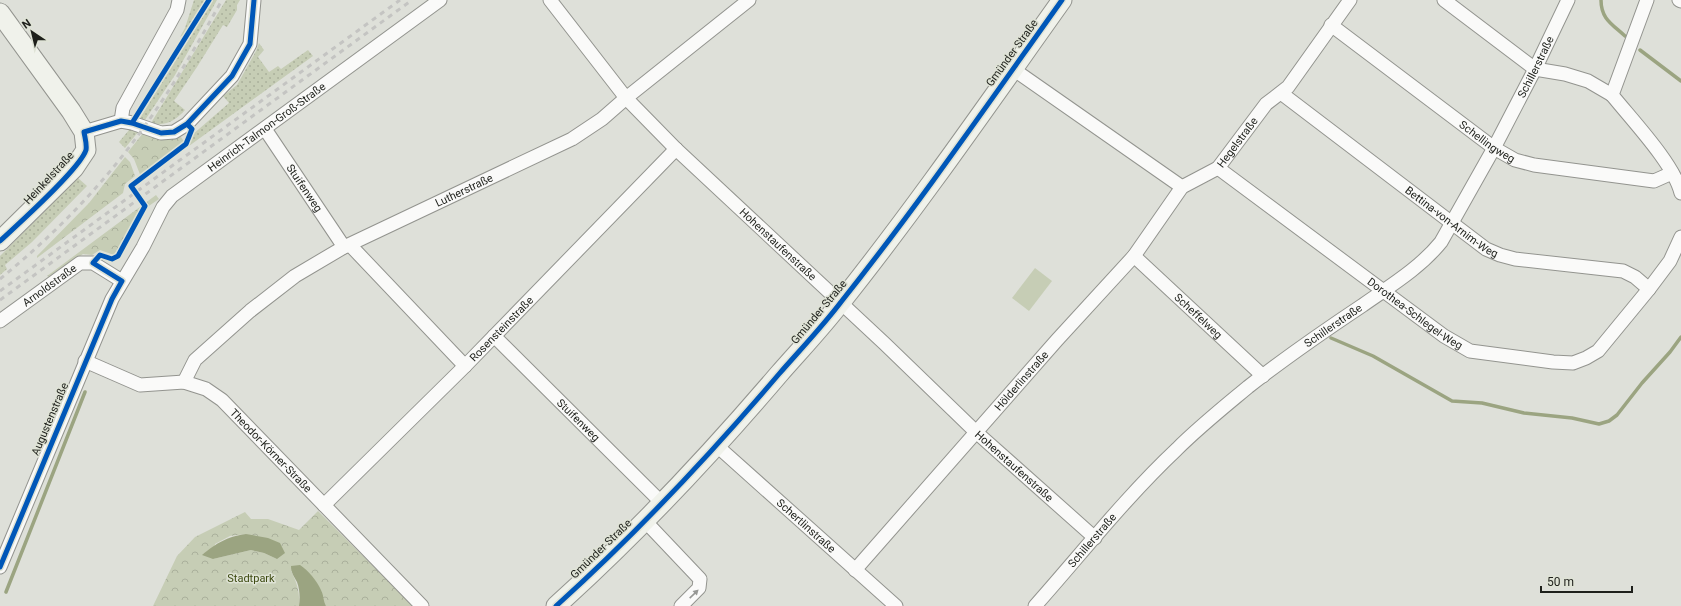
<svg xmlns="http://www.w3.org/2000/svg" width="1681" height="606" viewBox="0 0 1681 606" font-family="Roboto,sans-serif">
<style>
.grass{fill:url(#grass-dots)}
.forest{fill:url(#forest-crowns);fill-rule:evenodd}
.garden{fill:#c6cdb5}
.water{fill:#9ba481}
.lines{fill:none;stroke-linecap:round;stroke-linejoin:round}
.stream{stroke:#9ba481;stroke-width:3.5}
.street-casing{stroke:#93948f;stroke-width:15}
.secondary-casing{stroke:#93948f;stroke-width:21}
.street{stroke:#fafaf9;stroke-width:13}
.secondary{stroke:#f0f2eb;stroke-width:19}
.rail{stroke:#c4c4c2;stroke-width:3;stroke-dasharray:5 5;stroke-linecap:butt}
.cycleway-casing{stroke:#dfe3d6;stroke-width:8}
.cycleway{stroke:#0057b8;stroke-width:5}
.oneway{fill:#979895}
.labels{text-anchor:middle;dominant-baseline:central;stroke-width:3;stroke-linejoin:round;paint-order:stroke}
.street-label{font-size:11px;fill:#1e201b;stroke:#dfe3d6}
.park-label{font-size:11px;fill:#3e4b12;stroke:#dfe3d6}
</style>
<defs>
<pattern id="grass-dots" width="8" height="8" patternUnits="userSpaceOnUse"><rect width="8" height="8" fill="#c6cdb5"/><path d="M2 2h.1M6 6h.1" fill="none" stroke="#aab09b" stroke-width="1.8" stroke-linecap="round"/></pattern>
<pattern id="forest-crowns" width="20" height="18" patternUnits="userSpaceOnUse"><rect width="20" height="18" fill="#c6cdb5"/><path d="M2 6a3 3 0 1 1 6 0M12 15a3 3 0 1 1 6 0" fill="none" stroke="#aab09b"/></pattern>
</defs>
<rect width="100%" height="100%" fill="#dee0d9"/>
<path class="grass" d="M194 0H206L185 34 180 37 185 28Z
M213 0H217L175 75 145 120 140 118Z
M226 0H240L237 5V10L227 27 223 25 197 67 174 101 185 110C176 120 166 127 151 123Z
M259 43 264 50 258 57 269 72 278 66 281 69 308 50 313 56 189 146 192 135 229 103 223 96 237 85 256 51Z
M134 129 139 131 125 148 119 142 129 130Z
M78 178 87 186 32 242 5 265 7 269 0 275V256Z"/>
<path class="forest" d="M143 133 161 139 181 137 185 143 173 154 141 177 134 159 128 152Z
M125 157 130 162 135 176 125 184 123 193 37 258V256L89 203Z
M156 195 159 199 140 212 114 255 100 250 92 255 83 254 49 277 47 276Z
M318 511 413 606H326L323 602 321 590 291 571C297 583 300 592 299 606H153L177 556 195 537 245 512 251 519H268L299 530ZM246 534 277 559 264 553 251 550 213 559 215 544 230 536Z"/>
<path class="garden" d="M1035 268 1052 281 1029 311 1012 298Z"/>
<path class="water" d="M246 534 268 538 280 543 285 553 277 559 264 553 251 550 213 559 202 555C217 543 226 537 246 534Z
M300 565C308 570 317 581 321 590 324 596 323 601 326 606H299C300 598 300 590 297 582 294 576 291 573 291 566Z"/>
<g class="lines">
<path class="stream" d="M1601 0C1601 19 1612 24 1625 36
M1640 50 1681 81
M1331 338 1373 356 1452 401 1482 403 1524 413 1572 418 1599 424 1609 421 1617 415 1642 383 1670 352 1681 337
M6 592 85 392"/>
<g class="street-casing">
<g id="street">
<path id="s1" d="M550 0 626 98 676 149 885 344 976 432 1095 538"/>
<path d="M1444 0 1535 69 1565 74 1588 81 1612 95"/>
<path d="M1647 0 1612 95C1632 120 1674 164 1681 193"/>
<path d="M1679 0 1681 1"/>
<path id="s2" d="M1331 25 1494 148 1515 160 1534 165 1654 181 1672 173"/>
<path d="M1013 69 1182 187"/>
<path id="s3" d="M1281 93 1486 249 1500 255 1515 259 1623 271 1635 277 1649 289"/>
<path d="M121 121 123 108 177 10 179 0"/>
<path id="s4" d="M265 129 344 247"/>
<path d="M84 132 121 121 132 123 161 133 174 132 187 124 232 76 250 44 254 0"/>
<path id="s5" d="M1218 168 1444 336 1470 351 1553 362 1573 363 1586 358 1598 351 1649 289 1670 261 1681 237"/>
<path d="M350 245 465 366"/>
<path id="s6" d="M1134 256 1263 376"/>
<path id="s7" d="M0 321 80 263H93L122 281"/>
<path id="s8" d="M494 336 662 503"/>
<path id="s9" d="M85 361 140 385 184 382 206 389 222 400 422 606"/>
<path id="s10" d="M184 382 195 360 250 311 295 276 344 247 572 139 602 119 626 98 749 0"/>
<path id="s11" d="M716 445 896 606"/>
<path id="s12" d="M324 505 465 366 676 149"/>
<path d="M645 521 700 579 699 588 681 606"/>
<path id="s13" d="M0 567 112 299 143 247 163 207 172 196 440 0"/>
<path id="s14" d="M855 570 1057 340 1134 256 1182 187 1218 168 1266 104 1288 87 1350 0"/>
<path id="s15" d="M1035 606C1082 553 1126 497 1177 449 1199 427 1224 407 1248 387 1285 358 1324 331 1363 305 1390 286 1420 268 1441 242L1494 148 1535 69 1568 0"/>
</g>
</g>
<g class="secondary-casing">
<path id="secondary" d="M0 13 71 111 84 132 86 150 74 168 0 241
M556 606C636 534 709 456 779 374 800 350 822 327 841 302 919 204 990 101 1062 0"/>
</g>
<use href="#street" class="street"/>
<use href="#secondary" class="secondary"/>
<path class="rail" d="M0 279C54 235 104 184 144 127 173 87 198 43 222 0
M0 291 400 0
M0 300 412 0"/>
<g class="cycleway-casing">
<path id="cycleway" d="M132 123 209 0
M0 241C17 225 80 169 86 150 87 144 85 138 84 132L121 121 132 123 161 133 174 132 187 124 232 76 250 44 254 0
M0 567 112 299 122 281 93 263 100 255 112 259 118 256 145 206 131 186 186 144 192 129 187 124
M556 606C636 534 709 456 779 374 800 350 822 327 841 302 919 204 990 101 1062 0"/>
</g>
<use href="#cycleway" class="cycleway"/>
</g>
<defs><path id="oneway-solid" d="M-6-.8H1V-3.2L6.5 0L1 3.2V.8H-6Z"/></defs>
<use class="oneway" href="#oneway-solid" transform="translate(694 594) rotate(-44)"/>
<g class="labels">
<g class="street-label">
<text transform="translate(1012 53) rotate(-54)">Gmünder Straße</text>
<text stroke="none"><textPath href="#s15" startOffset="747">Schillerstraße</textPath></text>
<text stroke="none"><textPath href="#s13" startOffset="527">Heinrich-Talmon-Groß-Straße</textPath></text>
<text stroke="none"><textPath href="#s2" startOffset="195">Schellingweg</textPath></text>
<text stroke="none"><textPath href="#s14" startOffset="577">Hegelstraße</textPath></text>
<text transform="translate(49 178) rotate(-47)">Heinkelstraße</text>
<text stroke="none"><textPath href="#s4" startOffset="71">Stuifenweg</textPath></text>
<text stroke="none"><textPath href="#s10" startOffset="345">Lutherstraße</textPath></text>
<text stroke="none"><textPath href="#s3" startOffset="214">Bettina-von-Arnim-Weg</textPath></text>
<text stroke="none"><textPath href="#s1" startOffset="335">Hohenstaufenstraße</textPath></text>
<text stroke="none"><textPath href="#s7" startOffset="61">Arnoldstraße</textPath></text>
<text transform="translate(819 312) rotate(-50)">Gmünder Straße</text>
<text stroke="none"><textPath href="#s5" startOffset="245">Dorothea-Schlegel-Weg</textPath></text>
<text stroke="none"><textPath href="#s6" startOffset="88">Scheffelweg</textPath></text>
<text stroke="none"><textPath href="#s15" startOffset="411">Schillerstraße</textPath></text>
<text stroke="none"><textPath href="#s12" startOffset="250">Rosensteinstraße</textPath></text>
<text stroke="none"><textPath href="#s14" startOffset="252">Hölderlinstraße</textPath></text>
<text transform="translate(50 419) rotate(-67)">Augustenstraße</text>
<text stroke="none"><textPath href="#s8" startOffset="119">Stuifenweg</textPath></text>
<text stroke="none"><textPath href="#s9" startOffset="217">Theodor-Körner-Straße</textPath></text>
<text stroke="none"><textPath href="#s1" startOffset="659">Hohenstaufenstraße</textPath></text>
<text stroke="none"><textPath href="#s11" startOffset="121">Schertlinstraße</textPath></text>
<text stroke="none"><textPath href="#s15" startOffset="87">Schillerstraße</textPath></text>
<text transform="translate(601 549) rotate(-44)">Gmünder Straße</text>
</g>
<g class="park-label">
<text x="251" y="578">Stadtpark</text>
</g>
</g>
<g transform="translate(32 32) rotate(325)" stroke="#dfe3d6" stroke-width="3" paint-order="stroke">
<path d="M0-3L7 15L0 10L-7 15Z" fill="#1e201b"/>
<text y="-6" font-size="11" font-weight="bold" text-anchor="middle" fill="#1e201b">N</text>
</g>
<path d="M1541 586v6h91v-6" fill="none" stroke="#1e201b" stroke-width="2"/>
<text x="1547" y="586" font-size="12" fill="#1e201b" stroke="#dfe3d6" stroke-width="3" paint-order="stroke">50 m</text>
</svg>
